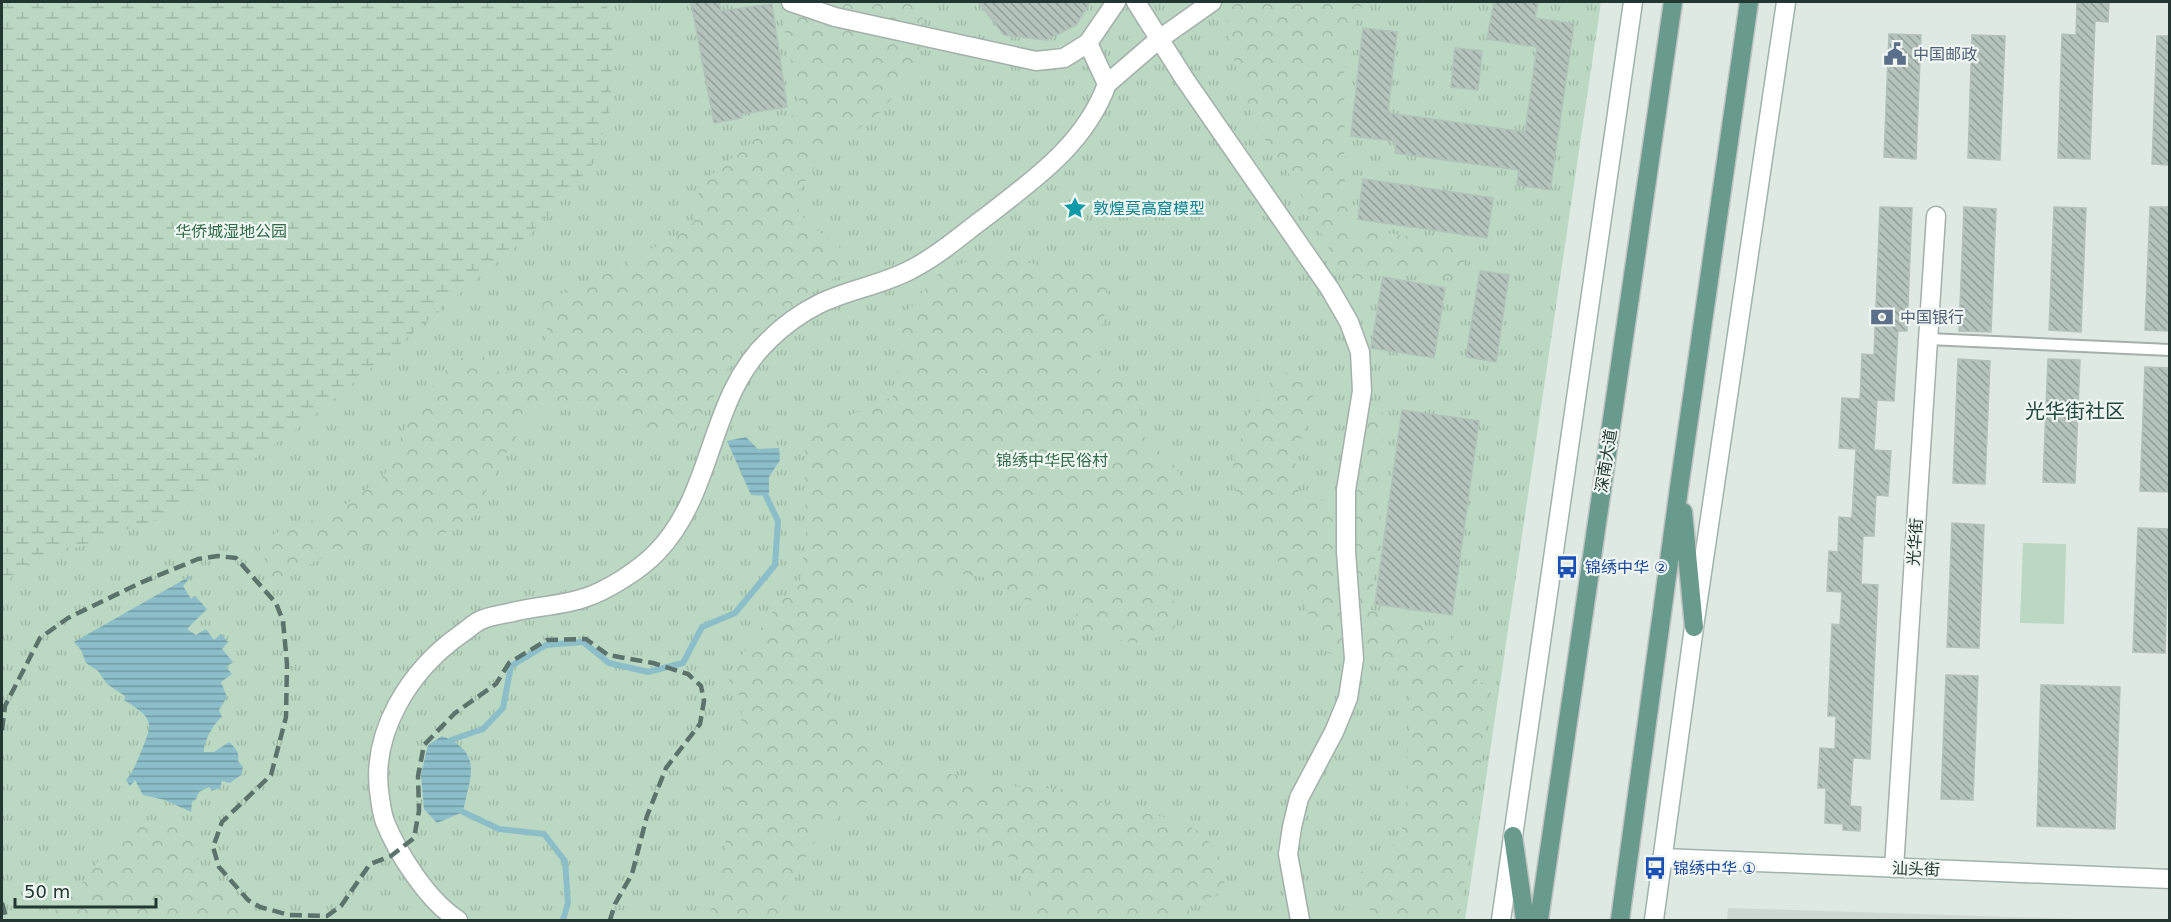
<svg xmlns="http://www.w3.org/2000/svg" width="2171" height="922" viewBox="0 0 2171 922" font-family="'DejaVu Sans','Noto Sans SC',sans-serif">
<style>
.built{fill:#cdd8d3}
.grass{fill:url(#grass-tufts)}
.forest{fill:url(#forest-crowns)}
.wetland{fill:url(#wetland-marsh)}
.garden{fill:#bad8c2}
.water{fill:url(#water-rules)}
.lines{fill:none;stroke-linecap:round;stroke-linejoin:round}
.stream{stroke:#8cbec9;stroke-width:6}
.building{fill:url(#building-back-hatch);stroke:#b2c1bb;stroke-width:1.5}
.lane-casing{stroke:#a3b0ab;stroke-width:14}
.street-casing{stroke:#a3b0ab;stroke-width:21}
.secondary-casing{stroke:#9fb3ac;stroke-width:21}
.primary-casing{stroke:#bdc3c1;stroke-width:21}
.lane{stroke:#fff;stroke-width:10}
.street{stroke:#fff;stroke-width:18}
.secondary{stroke:#fff;stroke-width:18}
.primary{stroke:#689a8e;stroke-width:18}
.rail{stroke:#5c736d;stroke-width:4.5;stroke-dasharray:12 6;stroke-linecap:butt}
.labels{text-anchor:middle;dominant-baseline:central;stroke-width:4.5;stroke-linejoin:round;paint-order:stroke}
.service-label{font-size:16px;fill:#4e5e75;stroke:#eff6f2;text-anchor:start}
.culture-label{font-size:16px;fill:#0d838f;stroke:#eff6f2;text-anchor:start}
.park-label{font-size:16px;fill:#306947;stroke:#eff6f2}
.street-label{font-size:16px;fill:#223731;stroke:#eff6f2}
.transit-label{font-size:16px;fill:#164399;stroke:#eff6f2;text-anchor:start}
.quarter-label{font-size:20px;fill:#20463e;stroke:#eff6f2}
</style>
<defs>
<pattern id="grass-tufts" width="24" height="20" patternUnits="userSpaceOnUse" patternTransform="scale(1.5)"><rect width="24" height="20" fill="#bad8c2"/><path d="M3 7l-1-3M5 7V3M7 7l1-3M15 17l-1-3M17 17v-4M19 17l1-3" fill="none" stroke="#a0baa7"/></pattern>
<pattern id="forest-crowns" width="20" height="18" patternUnits="userSpaceOnUse" patternTransform="scale(1.5)"><rect width="20" height="18" fill="#bad8c2"/><path d="M2 6a3 3 0 1 1 6 0M12 15a3 3 0 1 1 6 0" fill="none" stroke="#a0baa7"/></pattern>
<pattern id="wetland-marsh" width="20" height="14" patternUnits="userSpaceOnUse" patternTransform="scale(1.5)"><rect width="20" height="14" fill="#bad8c2"/><path d="M1 5h8M5 5V1M11 12h8M15 12V8" fill="none" stroke="#a0baa7"/></pattern>
<pattern id="water-rules" width="6" height="5" patternUnits="userSpaceOnUse" patternTransform="scale(1.5)"><rect width="6" height="5" fill="#8cbec9"/><path d="M0 2.5h6" fill="none" stroke="#729ba4"/></pattern>
<pattern id="building-back-hatch" width="6" height="6" patternUnits="userSpaceOnUse" patternTransform="scale(1.5)"><rect width="6" height="6" fill="#b5c3bd"/><path d="M-1 5l2 2M0 0l6 6M5-1l2 2" fill="none" stroke="#939f9a"/></pattern>
</defs>
<rect width="100%" height="100%" fill="#dfe9e4"/>
<path class="built" d="M1728 908 2109 920H1727Z"/>
<path class="grass" d="M2 2H1601L1465 920H2Z"/>
<path class="forest" d="M779 2H914L919 3 918 9 923 16 918 56 910 77 875 118 843 138 827 153 813 169 797 194 795 203C799 210 803 218 808 223 824 239 859 247 837 276L738 343 719 390 683 440C668 435 650 431 635 424 627 421 621 411 613 407 605 402 595 402 586 401 530 392 509 450 487 489L485 495 488 508 443 534 387 542 328 554 291 575 282 577 272 576 259 545 274 534 316 519 343 506 381 479 388 470 403 432 417 404 446 370 461 358 487 357 499 372C504 372 509 373 513 373 534 371 546 349 547 331 547 321 543 313 543 303L650 249 671 241 694 222 699 191 706 179 764 132 772 125 782 123 801 109Z
M1225 2H1363L1344 57V174L1351 227 1469 246 1459 280 1369 267 1368 275 1365 279C1353 281 1349 277 1340 269L1292 178 1254 124 1229 44Z
M994 254 1079 275 1097 266 1109 295 1102 326 1091 346V362L1107 375H1126L1140 388 1141 434 1175 466 1188 489 1186 517 1170 543 1175 626 1170 634 1135 643 1081 632 1076 613 1088 590 1077 579 1063 580 1035 601 1014 598 984 577 953 573 943 587 929 588 901 560 868 586 834 634 828 668 830 692 847 724 884 761 1018 787 1061 789 1115 807 1174 819 1202 833 1222 860 1225 889 1208 899 1181 901 1197 920H1039L1026 877 1008 856 959 828 866 803 845 810 811 846 774 920H707L716 897 727 833 746 826 710 762 741 731 742 700 727 676 781 600 800 584 806 535 804 435 892 397 897 388 898 321 936 276 950 267Z
M1294 369C1305 377 1312 384 1313 398 1308 417 1293 462 1295 478 1295 484 1298 492 1302 495 1312 503 1328 496 1337 508L1356 503 1366 403 1376 404 1383 411 1382 488 1371 610 1448 632C1453 640 1453 647 1457 655 1463 669 1477 684 1492 686L1459 920H1371C1371 903 1361 889 1361 872L1383 859 1402 831 1408 786 1407 752 1411 708 1410 682 1404 674 1328 653 1291 579 1285 573 1237 493 1232 476 1234 461 1251 409 1264 389 1273 380Z
M150 820 160 821 197 838C194 876 215 879 235 904 239 909 242 915 245 920H52C55 901 75 891 87 878 95 869 100 856 107 845 117 831 134 824 150 820Z"/>
<path class="wetland" d="M2 2H606L613 35 610 110 593 164 530 235 308 421 180 511 19 568 2 589Z"/>
<path class="garden" d="M2023 543 2066 544 2064 624 2020 623Z"/>
<path class="water" d="M746 437 758 449 779 448 780 460 769 477V493L766 496 751 495 727 441Z
M192 575 183 586 191 599 195 596 207 609 187 629 196 635 206 629 214 640 221 634 228 642 222 649 233 662 226 667 232 674 221 682 227 697 219 710 222 717C214 722 203 743 204 752H214L229 742C235 748 240 752 238 761L243 767 241 775 230 783 222 781 220 788 212 791 209 787 199 792 196 799 192 802 191 812 165 800 143 795 135 780 130 786 126 780C133 772 136 764 140 754 154 722 154 719 124 700L125 696 107 684 98 671 86 663 81 650 74 642Z
M442 736C484 753 470 776 463 812L437 823 424 809 421 775 428 745Z"/>
<g class="lines">
<path class="stream" d="M451 740 483 729 503 708 511 666 546 645 583 642 609 663 648 672 683 663 702 627 735 613 775 565 778 521 766 496
M463 812 499 829 544 834 565 861 568 903 563 920"/>
</g>
<path class="building" d="M691 2H719L721 11 772 4 787 107 741 114 742 118 714 123Z
M978 2H1090L1076 25 1046 40 1004 35Z
M1494 2H1538L1535 18 1574 24 1550 190 1517 185 1519 170 1395 153 1396 141 1351 136 1363 28 1397 32 1388 113 1525 132 1537 47 1487 39Z
M2077 2H2109L2108 22 2095 21 2090 159 2058 158 2062 34 2076 35Z
M1889 34 1921 35 1916 159 1884 157Z
M1972 35 2005 36 2000 160 1968 158Z
M2157 36H2169V165L2152 164Z
M1455 48 1482 51 1478 90 1451 87Z
M1363 179 1493 198 1487 238 1358 219Z
M1880 207 1912 208 1907 331H1898L1894 401 1877 400 1874 450 1891 451 1888 496 1876 495 1874 536H1863L1861 584 1878 585 1870 759 1853 758 1850 806 1861 807 1860 831 1843 830V824L1825 823 1826 788H1818L1820 748 1835 749 1836 716H1828L1832 624 1840 625 1842 592 1827 591 1829 551 1838 552 1839 517 1852 518 1856 449 1839 448 1842 398 1860 399 1862 354 1874 355Z
M1964 207 1996 209 1991 332 1959 331Z
M2054 207 2086 208 2081 332 2049 330Z
M2150 207H2169V331L2145 330Z
M1480 271 1509 275 1496 362 1466 357Z
M1383 277 1445 288 1434 358 1371 348Z
M1958 359 1990 361 1985 484 1953 483Z
M2048 359 2080 360 2075 483 2043 482Z
M2145 367 2169 368V492L2140 491Z
M1402 410 1479 421 1452 615 1375 604Z
M1952 523 1984 525 1979 648 1947 647Z
M2138 528 2169 529 2165 653 2133 652Z
M1946 675 1978 676 1973 800 1941 799Z
M2041 685 2120 687 2115 829 2037 826Z"/>
<g class="lines">
<g class="lane-casing">
<path id="lane" d="M1928 339 2170 350"/>
</g>
<g class="street-casing">
<path id="street" d="M791 2 835 17 1036 61 1064 58 1088 43 1116 2
M1136 2 1184 78 1330 289 1349 322 1360 352 1362 391 1346 490V552L1354 659 1348 698 1334 732 1299 798 1292 827 1288 854 1300 920
M1107 84 1158 40 1212 2
M1894 868 1936 216
M458 920C428 901 398 854 385 822 382 814 381 805 380 798 369 733 410 670 461 634 467 630 474 623 481 620 492 615 506 614 517 611 539 606 564 605 584 598 607 591 641 569 657 552 715 492 708 397 769 340 783 326 801 313 819 304 849 289 883 285 912 269 938 256 960 236 983 219 1032 181 1085 145 1107 84L1088 43"/>
</g>
<g class="secondary-casing">
<path id="secondary" d="M1662 858 2170 879
M1501 920 1633 2
M1654 920 1694 627 1786 2"/>
</g>
<g class="primary-casing">
<path id="primary" d="M1683 512 1694 627
M1513 836 1525 920
M1539 920 1673 2
M1620 920 1680 481 1749 2"/>
</g>
<use href="#lane" class="lane"/>
<use href="#street" class="street"/>
<use href="#secondary" class="secondary"/>
<use href="#primary" class="primary"/>
<path class="rail" d="M2 730 5 706 40 638 68 618 140 583 198 559 218 556 236 558 276 603 283 621 287 664 286 717 271 775 222 822 213 847 219 867 248 900 260 907 289 915 327 916 341 906 370 864 391 856 414 838 419 811 418 776 424 745 455 713 496 684 509 663 547 640 586 639 608 655 653 663 688 674 701 686 704 701 700 724 666 768 647 816 632 874 615 904 610 920
M2 903 7 920"/>
</g>
<defs>
<g id="civic-bare" transform="scale(1.8)"><path d="M-.6-6.5H3V-4.5H.6V-3L4-1V1h2V6H-6V1h2V-1L-.6-3ZM-1.2 2.5V6h2.4V2.5Z" fill="#5c6f8a" stroke="#eff6f2" stroke-width="2.5" paint-order="stroke"/></g>
<g id="sight-bare" transform="scale(1.8)"><path d="M0-6L1.8-2.2L6-1.7L2.9 1.2L3.7 5.4L0 3.3L-3.7 5.4L-2.9 1.2L-6-1.7L-1.8-2.2Z" fill="#0f9aa8" stroke="#eff6f2" stroke-width="2.5" paint-order="stroke"/></g>
<g id="bank-bare" transform="scale(1.8)"><path d="M-6-4H6V4H-6ZM0-2.3a2.3 2.3 0 1 0 0 4.6a2.3 2.3 0 1 0 0-4.6Z" fill="#5c6f8a" stroke="#eff6f2" stroke-width="2.5" paint-order="stroke"/></g>
<g id="bus-bare" transform="scale(1.8)"><path d="M-5-6H5V4H4V6H2V4H-2V6H-4V4H-5ZM-3.5-4V0h7V-4ZM-3.5 1.2v1.5H-2V1.2ZM2 1.2v1.5H3.5V1.2Z" fill="#1a4fb4" stroke="#eff6f2" stroke-width="2.5" paint-order="stroke"/></g>
</defs>
<g fill-rule="evenodd">
<use href="#civic-bare" x="1895" y="54"/>
<use href="#sight-bare" x="1075" y="208"/>
<use href="#bank-bare" x="1882" y="317"/>
<use href="#bus-bare" x="1567" y="567"/>
<use href="#bus-bare" x="1655" y="868"/>
</g>
<g class="labels">
<g class="service-label">
<text x="1913" y="54">中国邮政</text>
<text x="1900" y="317">中国银行</text>
</g>
<g class="culture-label">
<text x="1093" y="208">敦煌莫高窟模型</text>
</g>
<g class="park-label">
<text x="231" y="231">华侨城湿地公园</text>
<text x="1052" y="460">锦绣中华民俗村</text>
</g>
<g class="street-label">
<text transform="translate(1606 461) rotate(-81)">深南大道</text>
<text transform="translate(1915 542) rotate(-86)">光华街</text>
<text transform="translate(1916 869) rotate(2)">汕头街</text>
</g>
<g class="transit-label">
<text x="1585" y="567">锦绣中华 ②</text>
<text x="1673" y="868">锦绣中华 ①</text>
</g>
<g class="quarter-label">
<text x="2075" y="411">光华街社区</text>
</g>
</g>
<rect width="2171" height="922" fill="none" stroke="#223731" stroke-width="6"/>
<path d="M15 898v9h141v-9" fill="none" stroke="#223731" stroke-width="3"/>
<text x="24" y="898" font-size="18" fill="#223731" stroke="#eff6f2" stroke-width="4.5" paint-order="stroke">50 m</text>
</svg>
